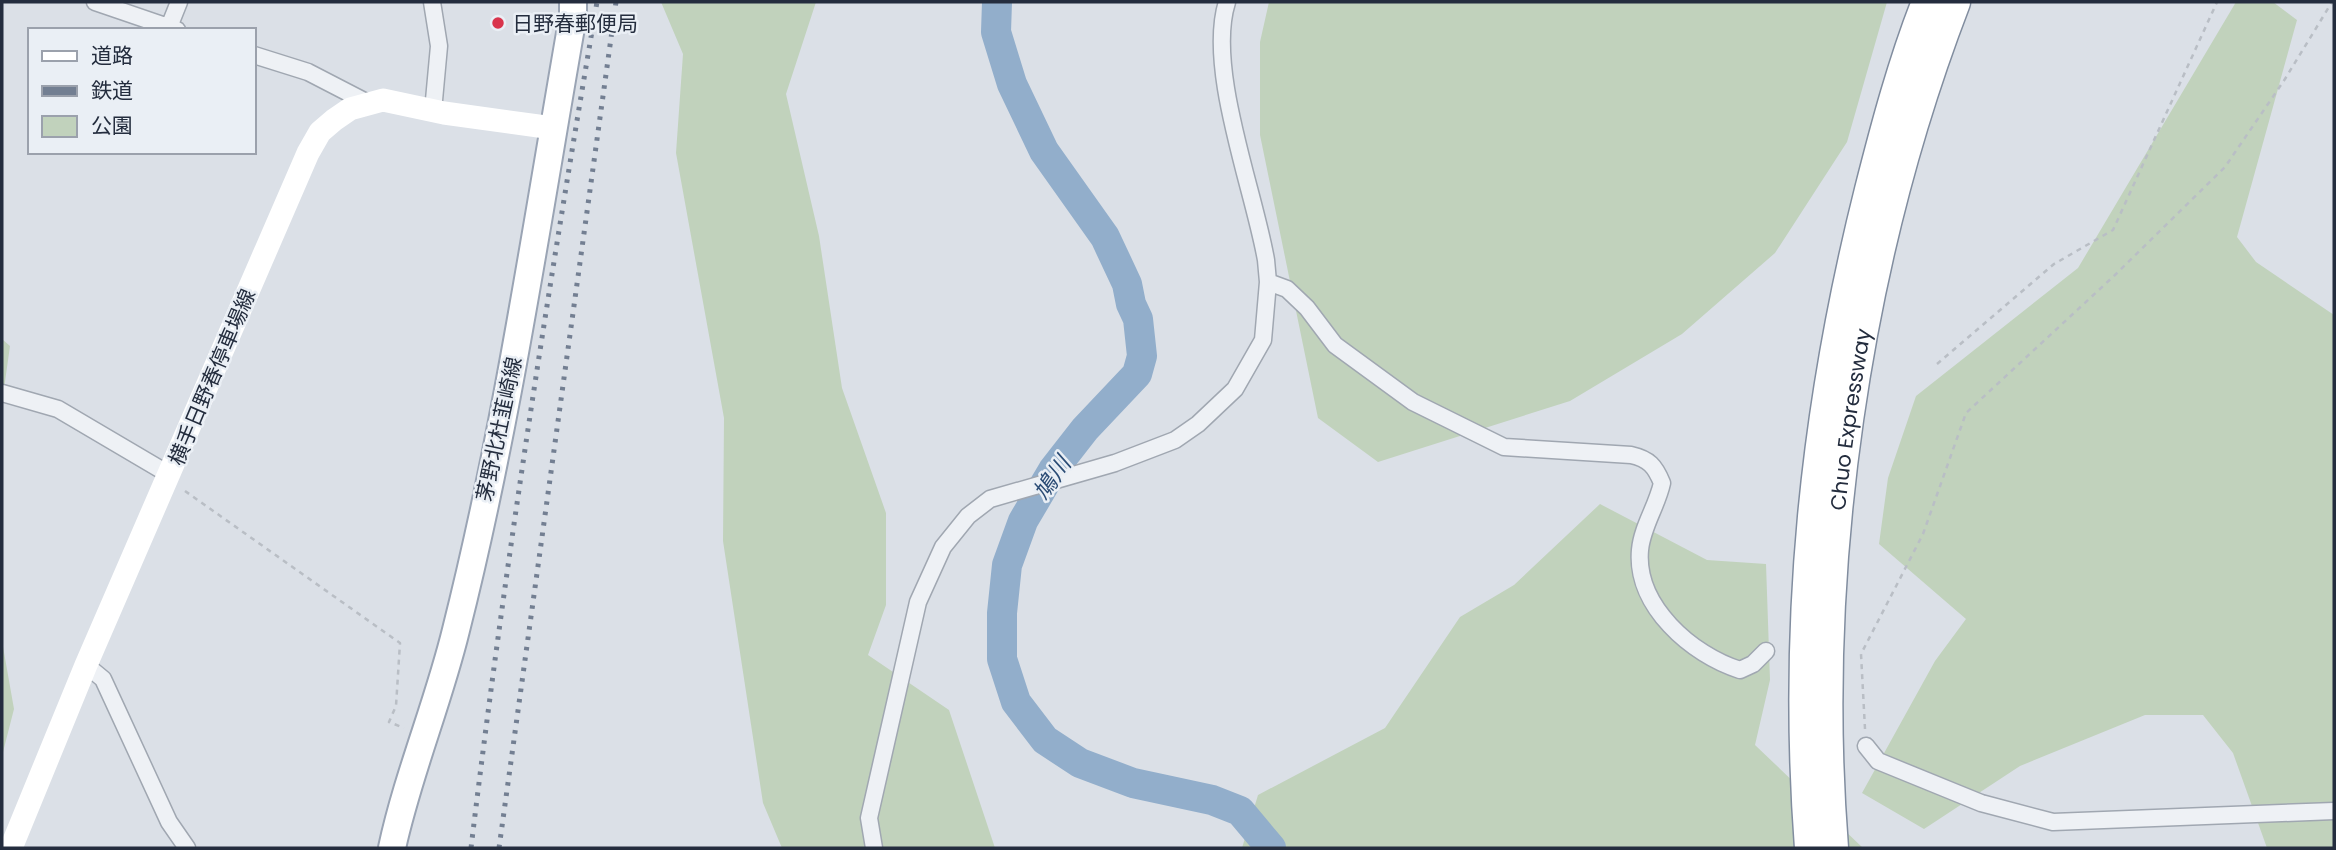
<svg xmlns="http://www.w3.org/2000/svg" width="2336" height="850" viewBox="0 0 2336 850" font-family="Poppins,'Noto Sans JP',sans-serif">
<style>
.green{fill:#c1d2bc}
.lines{fill:none;stroke-linecap:round;stroke-linejoin:round}
.river{stroke:#92aecb;stroke-width:30}
.street-casing{stroke:#a0a7b1;stroke-width:19}
.primary-casing{stroke:#9aa4b4;stroke-width:30}
.highway-casing{stroke:#818d9f;stroke-width:33}
.path{stroke:#b9bec5;stroke-width:2.5;stroke-dasharray:5 5;stroke-linecap:butt}
.street{stroke:#eef1f5;stroke-width:16}
.secondary{stroke:#fff;stroke-width:23}
.primary{stroke:#fff;stroke-width:26}
.highway{stroke:#fff;stroke-width:30}
.rail{stroke:#737f92;stroke-width:5;stroke-dasharray:3.5 7;stroke-linecap:butt}
.poi-dot{fill:#d9344c;stroke:#eaeff5;stroke-width:2.5}
.labels{text-anchor:middle;dominant-baseline:central;stroke-width:5;stroke-linejoin:round;paint-order:stroke}
.poi-label{font-size:21px;fill:#242d3e;stroke:#eaeff5;text-anchor:start}
.street-label{font-size:21px;fill:#242d3e;stroke:#eaeff5}
.water-label{font-size:23px;font-style:italic;fill:#2b4c75;stroke:#eaeff5}
</style>
<rect width="100%" height="100%" fill="#dbe0e7"/>
<path class="green" d="M661 2H816L786 94 819 236 842 388 886 513V605L868 655 949 710 995 848H782L763 803 723 541 724 418 676 153 683 54Z
M1269 2H1887L1847 142 1775 253 1682 334 1570 401 1378 462 1318 418 1260 135V42Z
M2236 2H2273L2297 20 2237 237 2256 262 2334 315V848H2267L2233 753 2203 715H2145L2020 766 1924 829 1862 793 1935 661 1966 619 1879 544 1888 478 1916 396 2078 268Z
M2 339 10 346 2 403Z
M1600 504 1707 560 1766 564 1770 680 1755 745 1863 848H1242L1258 795 1385 728 1460 617 1514 585Z
M2 641 14 709 2 756Z"/>
<g class="lines">
<path class="river" d="M997 2 996 32 1012 84 1044 151 1105 237 1127 284 1131 304 1138 319 1142 356 1137 374 1085 429 1053 470 1023 521 1007 565 1002 613V659L1016 702 1045 740 1080 763 1133 783 1212 800 1240 811 1271 848"/>
<g class="street-casing">
<path id="street" d="M95 2 177 30
M432 2 439 46 433 111
M169 27 179 2
M254 55 308 72 368 103
M1268 282 1287 289 1307 308 1335 345 1413 402 1504 447 1631 455C1649 459 1655 466 1662 483 1657 506 1642 527 1640 550 1635 606 1692 655 1740 670L1753 664 1766 651
M2 393 58 409 170 475
M86 665 103 679 169 822 187 848
M1866 746 1878 761 1981 803 2053 822 2334 811
M874 848 869 818 918 602 943 547 968 516 990 499 1115 463 1175 440 1198 424 1235 389 1263 340 1268 282 1266 260C1254 190 1206 68 1227 2"/>
</g>
<g class="primary-casing">
<path id="primary" d="M392 848C408 774 438 704 456 630 507 428 537 221 573 16V2"/>
</g>
<g class="highway-casing">
<g id="highway">
<path d="M1810 848C1793 623 1815 409 1870 190 1886 127 1903 63 1927 2"/>
<path id="s1" d="M1833 848C1811 570 1855 262 1955 2"/>
</g>
</g>
<path class="path" d="M1937 364 2054 264 2113 230 2217 2
M185 491 400 643 396 706 389 722 404 728
M1865 729 1861 654 1923 534 1966 413 2115 275 2225 167 2285 79 2332 2"/>
<use href="#street" class="street"/>
<path class="secondary" d="M11 848 86 665 308 153 320 132 334 120 350 109 383 100 444 113 553 128"/>
<use href="#primary" class="primary"/>
<use href="#highway" class="highway"/>
<path class="rail" d="M471 848C505 565 549 283 597 2
M499 848 616 2"/>
</g>
<circle class="poi-dot" cx="498" cy="23" r="7"/>
<g class="labels">
<g class="poi-label">
<text x="512" y="23">日野春郵便局</text>
</g>
<g class="street-label">
<text transform="translate(212 377) rotate(-67)">横手日野春停車場線</text>
<text stroke="none"><textPath href="#s1" startOffset="430">Chuo Expressway</textPath></text>
<text transform="translate(499 429) rotate(-78)">茅野北杜韮崎線</text>
</g>
<g class="water-label">
<text transform="translate(1052 478) rotate(-56)">鳩川</text>
</g>
</g>
<rect width="2336" height="850" fill="none" stroke="#242d3e" stroke-width="7"/>
<rect x="28" y="28" width="228" height="126" fill="#eaeff5" stroke="#9ba1ac" stroke-width="2"/>
<rect x="42" y="51" width="35" height="10" fill="#ffffff" stroke="#9ba1ac" stroke-width="2"/>
<text x="91" y="63" font-size="21" fill="#242d3e">道路</text>
<rect x="42" y="86" width="35" height="10" fill="#737f92" stroke="#9ba1ac" stroke-width="2"/>
<text x="91" y="98" font-size="21" fill="#242d3e">鉄道</text>
<rect x="42" y="116" width="35" height="21" fill="#c1d2bc" stroke="#9ba1ac" stroke-width="2"/>
<text x="91" y="133" font-size="21" fill="#242d3e">公園</text>
</svg>
